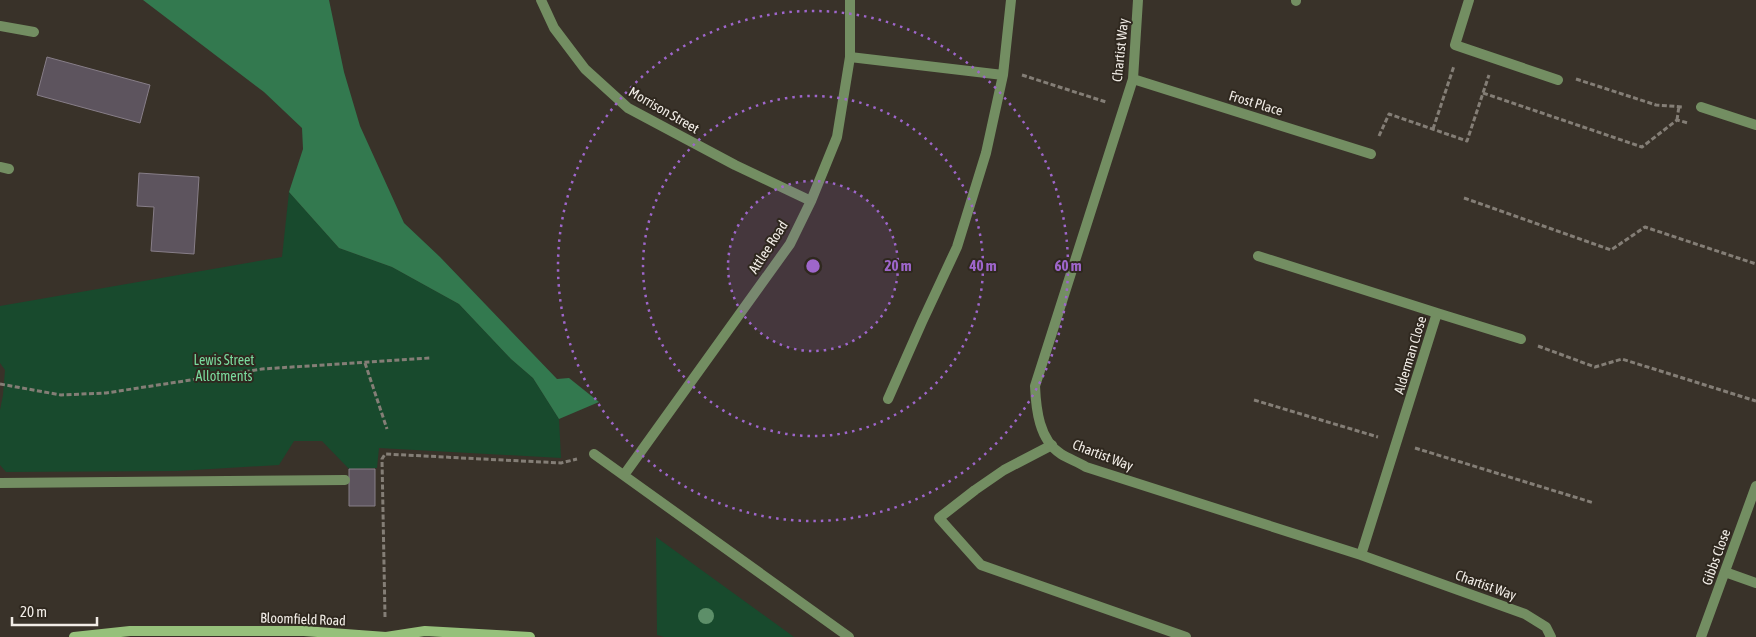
<svg xmlns="http://www.w3.org/2000/svg" width="1756" height="637" viewBox="0 0 1756 637" font-family="'Asap Condensed',sans-serif">
<style>
.green{fill:#184a2d}
.forest{fill:#33794f}
.building{fill:#5d545e;stroke:#877e88}
.lines{fill:none;stroke-linecap:round;stroke-linejoin:round}
.path{stroke:#847e76;stroke-width:3;stroke-dasharray:5 2.5;stroke-linecap:butt}
.lane{stroke:#738e62;stroke-width:10}
.street{stroke:#738e62;stroke-width:10}
.secondary{stroke:#96c17b;stroke-width:10}
.tree{fill:#5d8f69}
.ring{fill:none;stroke:#9e66cb;stroke-width:2.5;stroke-dasharray:2.5 5}
.labels{text-anchor:middle;dominant-baseline:central;stroke-width:4;stroke-linejoin:round;paint-order:stroke}
.street-label{font-size:14px;fill:#f1ece6;stroke:#2f281f}
.park-label{font-size:14px;fill:#7adb9e;stroke:#2f281f}
.centre{fill:#9e66cb;stroke:#2f281f;stroke-width:2.5}
.ring-label{font-size:15px;text-anchor:middle;font-weight:bold;fill:#9e66cb;stroke:#2f281f;stroke-width:4;stroke-linejoin:round;paint-order:stroke}
</style>
<rect width="100%" height="100%" fill="#393229"/>
<path class="green" d="M289 192 339 248 392 267 459 304 511 359 533 378 559 419 561 458 379 448 377 468 349 469 322 441H294L279 465 178 471 6 472 0 465V410L3 395 5 370 0 363V306L282 257Z
M656 537 794 637H664L657 635Z"/>
<path class="forest" d="M143 0H329L344 72 360 126 404 223 440 257 557 379 569 378 599 402 559 419 533 378 511 359 459 304 392 267 339 248 289 192 303 149 302 128 264 92Z"/>
<path class="building" d="M47 57 150 85 140 123 37 95Z
M139 173 199 177 194 254 151 251 154 207 137 206Z
M349 469H375V506H349Z"/>
<g class="lines">
<path class="path" d="M1022 75 1106 102
M1576 79 1656 105 1683 107
M1483 93 1642 147 1677 120 1688 123
M1677 120 1679 106
M1433 129 1454 66
M1379 136 1389 114 1467 141 1489 75
M1464 198 1611 250 1645 227 1756 264
M1538 346 1595 367 1622 359 1756 401
M365 363 387 429
M0 384 61 395 106 393 262 369 430 358
M1254 400 1378 437
M1415 448 1594 503
M385 617 382 459 385 454 561 463 577 459"/>
<path class="lane" d="M0 26 34 32
M850 57 1003 75 986 153 957 247 922 322 888 399
M1003 75 1011 0
M1052 445 1004 470 975 490 939 518 981 565 1186 637
M0 483 345 480"/>
<path class="street" d="M541 0 554 28 585 69 628 108 735 165 811 201
M1138 0 1133 79 1035 386C1036 409 1039 440 1061 454 1069 459 1078 462 1086 467L1361 555 1525 614 1546 627 1551 637
M1469 0 1455 45 1558 80
M1296 1V0
M1133 79 1371 154
M1701 107 1756 125
M0 167 9 169
M1258 256 1437 313 1361 555
M1437 313 1521 339
M594 454 849 637
M624 475 790 244 811 201 837 137 850 57V0
M1725 572 1756 583
M1701 637 1756 486"/>
<path class="secondary" d="M74 637 130 631H304L386 637 425 631 530 637"/>
</g>
<circle class="tree" cx="706" cy="616" r="8"/>
<circle cx="813" cy="266" r="85" fill="#9e66cb" fill-opacity=".12"/>
<g class="ring">
<circle cx="813" cy="266" r="85"/>
<circle cx="813" cy="266" r="170"/>
<circle cx="813" cy="266" r="255"/>
</g>
<g class="labels">
<g class="street-label">
<text transform="translate(1120 50) rotate(-84)">Chartist Way</text>
<text transform="translate(1256 103) rotate(17)">Frost Place</text>
<text transform="translate(664 110) rotate(30)">Morrison Street</text>
<text transform="translate(768 247) rotate(-57)">Attlee Road</text>
<text transform="translate(1410 355) rotate(-73)">Alderman Close</text>
<text transform="translate(1103 455) rotate(21)">Chartist Way</text>
<text transform="translate(1716 557) rotate(-70)">Gibbs Close</text>
<text transform="translate(1486 585) rotate(20)">Chartist Way</text>
<text transform="translate(303 619) rotate(2)">Bloomfield Road</text>
</g>
<g class="park-label">
<text x="224" y="360">Lewis Street<tspan x="224" dy="16">Allotments</tspan></text>
</g>
</g>
<circle cx="813" cy="266" r="8" class="centre"/>
<g class="ring-label">
<text x="898" y="271">20 m</text>
<text x="983" y="271">40 m</text>
<text x="1068" y="271">60 m</text>
</g>
<path d="M12 617v8h85v-8" fill="none" stroke="#f1ece6" stroke-width="2.5"/>
<text x="20" y="617" font-size="15" fill="#f1ece6" stroke="#2f281f" stroke-width="4" paint-order="stroke">20 m</text>
</svg>
